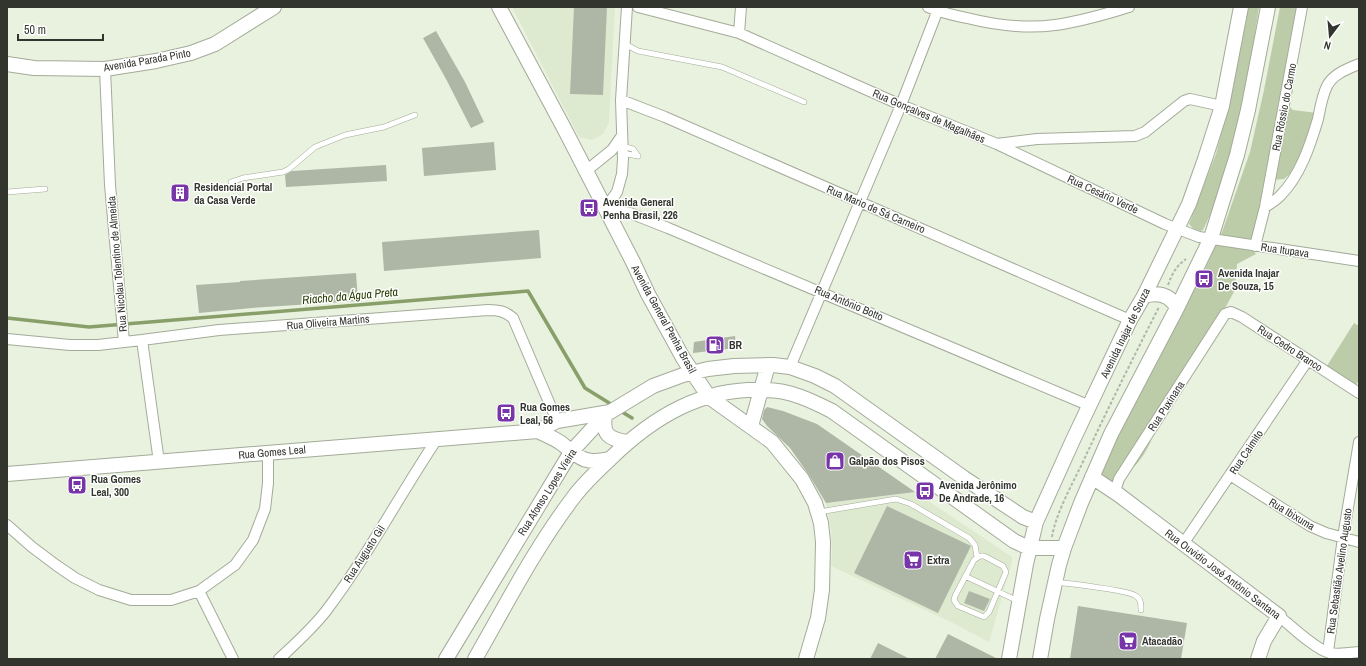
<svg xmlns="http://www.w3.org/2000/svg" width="1366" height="666" viewBox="0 0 1366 666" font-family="'Archivo Narrow',sans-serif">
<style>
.built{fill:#deead0}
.green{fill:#bccca8}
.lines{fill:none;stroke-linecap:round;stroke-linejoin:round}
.stream{stroke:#889f6a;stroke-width:3.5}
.building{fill:#aeb6a5}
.lane-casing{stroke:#a3ab99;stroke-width:6}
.street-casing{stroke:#a3ab99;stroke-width:12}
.secondary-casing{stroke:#a3ab99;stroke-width:16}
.path{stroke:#b0b6a8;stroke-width:2;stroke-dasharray:3 2;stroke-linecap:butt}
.lane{stroke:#fff;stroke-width:5}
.street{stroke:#fff;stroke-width:10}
.secondary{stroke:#fff;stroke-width:14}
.labels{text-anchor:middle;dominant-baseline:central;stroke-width:3;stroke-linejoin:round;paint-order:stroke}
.street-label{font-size:11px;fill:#32352e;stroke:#fff}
.poi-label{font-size:11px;font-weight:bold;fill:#32352e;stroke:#fff;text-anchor:start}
.water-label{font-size:12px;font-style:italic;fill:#283c00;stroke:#fff}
</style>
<rect width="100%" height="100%" fill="#e9f1df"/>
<path class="built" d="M512 7H615L609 122 603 134 592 140 579 137Z
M915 492 1012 557V562L989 642 949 621 831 566 832 551 831 531 826 503Z"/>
<path class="green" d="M1246 7H1259L1245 98 1217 200 1203 230C1196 233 1193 228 1189 224L1216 154 1222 130Z
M1280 7H1301L1283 100 1293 110 1317 113 1294 170 1284 179 1272 180 1251 247 1256 254 1237 264 1235 290 1219 319 1144 431 1151 441C1141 462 1132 472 1111 483L1096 477 1204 271 1222 232 1250 152 1264 90Z
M1354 323 1359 326V380L1354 388 1325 369Z"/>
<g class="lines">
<path class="stream" d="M7 318 89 327 528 291 585 388 614 406
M619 410 632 418"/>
</g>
<path class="building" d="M574 7H607L603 95 570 94Z
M436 31 465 82 484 122 471 128 446 79 423 38Z
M494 142 496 170 424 176 422 148Z
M386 165 387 181 286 187 285 175 292 171Z
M539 230 541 258 384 271 382 242Z
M356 273 358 301 252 308 199 313 196 285 240 282V281Z
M735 336 736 348 693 353 694 342Z
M767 407 783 411 817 424 915 492 826 503 809 475 790 448 767 426 762 419 764 410Z
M887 506 971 546 938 613 854 573Z
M969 591 990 599 984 611 964 603Z
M1078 606 1187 623 1181 659H1070Z
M948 634 998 659H935Z
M878 643 910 659H870Z"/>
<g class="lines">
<g class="lane-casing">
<path id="lane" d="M625 44 638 51 722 67 804 102
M622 146 633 149 638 156
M622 153 638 156
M231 182 243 178 283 172 289 169 315 147 345 135 384 127 415 115
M7 192 45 189
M819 512 896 499 911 504 969 538 975 545 977 557
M980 556H984L1003 566 1006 572 989 612 984 617 958 606 954 600 955 596 974 560Z
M965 576 1018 601
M1057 582C1070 584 1129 590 1136 596 1141 599 1141 604 1141 610"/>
</g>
<g class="street-casing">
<path id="street" d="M627 7 621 100 623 159 622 174 617 192 605 209 630 213 668 228 1090 406
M638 7 739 33 901 105 997 144 1165 224 1199 237 1359 261
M928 7C941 13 954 15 967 18 995 25 1026 29 1055 25 1080 22 1105 14 1129 7
M739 33 741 7
M105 69 110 185 124 342 142 340 159 462
M621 100 665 117 1130 320
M997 144 1037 139 1135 136 1145 132 1184 101 1190 99 1222 106
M586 171 612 150 621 137
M1265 207C1270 204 1276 200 1280 196 1300 176 1310 146 1318 119 1320 109 1322 96 1327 86 1333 74 1347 69 1359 64
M1255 246 1265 207 1302 7
M7 339 70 345H98L124 342
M142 340 219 330 488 310C498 310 505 311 513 318L557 421
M790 367 901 105 939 7
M1230 475 1310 526 1326 533 1359 542
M1119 495 1116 488 1119 479 1225 314 1231 312 1242 317 1359 393
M7 525 32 547 56 565 75 578 99 590 131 600H171L199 591 235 565 253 540 265 509 268 483V453
M1183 544 1308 360
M199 591 233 659
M1279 616C1291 626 1316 650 1330 653 1339 655 1350 653 1359 652
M1328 652 1343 537 1359 442
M279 659C295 644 312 629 326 611 367 557 399 496 437 439"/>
</g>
<g class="secondary-casing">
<path id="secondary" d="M499 7 565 130 633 262 648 294 683 358 709 397 772 442 802 479 815 503 821 523 823 542 822 590 818 618 806 659
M7 64 34 68 105 69 156 61 191 53 215 44 274 7
M1144 296C1157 292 1170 294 1177 308
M605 415C602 435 609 439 627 442
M751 426 768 365
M538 431C545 435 554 438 561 443 579 457 584 465 609 459
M7 474 538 431 557 421 610 412
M1092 477 1119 495 1279 616 1264 641 1258 659
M446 659 571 452 605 415 653 386 683 375 708 369 734 366 773 365 790 367 815 376 835 386 964 478 1023 517 1036 522
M475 659C506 605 535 548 573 498 584 483 597 471 610 459 654 416 703 387 766 390 790 390 812 401 832 411L1014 541 1029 548H1064
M1009 659 1026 564 1036 522 1073 440 1130 320 1144 296 1189 204 1205 159 1222 106 1241 7
M1040 659 1047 619 1059 565 1064 548 1081 503 1111 434 1177 308 1211 238 1237 155 1248 110 1268 7"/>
</g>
<path class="path" d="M1168 285C1172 274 1176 266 1186 259
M1052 537C1055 516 1071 486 1081 466 1106 412 1132 360 1159 307"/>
<use href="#lane" class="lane"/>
<use href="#street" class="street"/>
<use href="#secondary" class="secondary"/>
</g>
<defs>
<g id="building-square" transform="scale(1)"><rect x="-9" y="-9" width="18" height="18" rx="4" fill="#7835a9" stroke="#fff"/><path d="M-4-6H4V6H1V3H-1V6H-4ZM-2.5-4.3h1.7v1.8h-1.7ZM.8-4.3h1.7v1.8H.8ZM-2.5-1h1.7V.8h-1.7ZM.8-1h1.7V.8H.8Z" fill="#fff"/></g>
<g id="bus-square" transform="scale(1)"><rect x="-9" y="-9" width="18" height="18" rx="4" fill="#7835a9" stroke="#fff"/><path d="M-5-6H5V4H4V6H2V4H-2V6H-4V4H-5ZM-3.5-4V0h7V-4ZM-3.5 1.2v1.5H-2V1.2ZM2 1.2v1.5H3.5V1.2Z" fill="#fff"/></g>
<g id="fuel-square" transform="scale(1)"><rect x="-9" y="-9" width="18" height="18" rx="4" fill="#7835a9" stroke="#fff"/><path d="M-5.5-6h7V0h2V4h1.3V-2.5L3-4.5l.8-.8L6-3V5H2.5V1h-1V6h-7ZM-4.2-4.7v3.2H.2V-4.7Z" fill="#fff"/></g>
<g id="shop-square" transform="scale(1)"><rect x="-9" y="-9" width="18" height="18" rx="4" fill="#7835a9" stroke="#fff"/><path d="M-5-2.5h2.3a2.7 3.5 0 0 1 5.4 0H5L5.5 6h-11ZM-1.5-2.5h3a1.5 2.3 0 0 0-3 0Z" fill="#fff"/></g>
<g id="supermarket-square" transform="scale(1)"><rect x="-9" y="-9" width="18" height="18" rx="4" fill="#7835a9" stroke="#fff"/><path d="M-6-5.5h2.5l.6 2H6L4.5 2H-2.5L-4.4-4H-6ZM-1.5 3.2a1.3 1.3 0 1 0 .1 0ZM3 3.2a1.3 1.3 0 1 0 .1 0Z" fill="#fff"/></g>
</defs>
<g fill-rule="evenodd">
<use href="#building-square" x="180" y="193"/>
<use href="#bus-square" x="589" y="208"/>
<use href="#bus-square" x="1204" y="279"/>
<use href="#fuel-square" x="715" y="345"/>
<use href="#bus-square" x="506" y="413"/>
<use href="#shop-square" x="835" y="461"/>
<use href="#bus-square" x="77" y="485"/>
<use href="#bus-square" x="925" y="491"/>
<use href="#supermarket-square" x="913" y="560"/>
<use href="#supermarket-square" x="1128" y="641"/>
</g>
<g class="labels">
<g class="street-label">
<text transform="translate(147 60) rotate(-10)">Avenida Parada Pinto</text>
<text transform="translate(1284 107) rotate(-79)">Rua Róssio do Carmo</text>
<text transform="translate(929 116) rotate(23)">Rua Gonçalves de Magalhães</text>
<text transform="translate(1103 194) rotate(25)">Rua Cesário Verde</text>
<text transform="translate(876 209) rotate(23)">Rua Mario de Sá Carneiro</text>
<text transform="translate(1285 250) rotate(8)">Rua Itupava</text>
<text transform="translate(117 264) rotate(-95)">Rua Nicolau Tolentino de Almeida</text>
<text transform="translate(849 303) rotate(23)">Rua Antônio Botto</text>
<text transform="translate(664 319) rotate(61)">Avenida General Penha Brasil</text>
<text transform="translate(328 322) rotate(-5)">Rua Oliveira Martins</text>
<text transform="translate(1125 333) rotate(-64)">Avenida Inajar de Souza</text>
<text transform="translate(1290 348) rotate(33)">Rua Cedro Branco</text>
<text transform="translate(1166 406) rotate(-57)">Rua Puxinana</text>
<text transform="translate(272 452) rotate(-5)">Rua Gomes Leal</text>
<text transform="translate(1246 452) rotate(-56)">Rua Caimito</text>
<text transform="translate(547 492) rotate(-58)">Rua Afonso Lopes Vieira</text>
<text transform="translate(1292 514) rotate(31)">Rua Ibixuma</text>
<text transform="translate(364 554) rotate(-57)">Rua Augusto Gil</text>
<text transform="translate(1339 571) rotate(-82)">Rua Sebastião Avelino Augusto</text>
<text transform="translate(1223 574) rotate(37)">Rua Ouvidio José Antônio Santana</text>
</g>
<g class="poi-label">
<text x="194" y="187">Residencial Portal<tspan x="194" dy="13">da Casa Verde</tspan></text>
<text x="603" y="202">Avenida General<tspan x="603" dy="13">Penha Brasil, 226</tspan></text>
<text x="1218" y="273">Avenida Inajar<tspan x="1218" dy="13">De Souza, 15</tspan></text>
<text x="729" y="345">BR</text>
<text x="520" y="407">Rua Gomes<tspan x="520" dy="13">Leal, 56</tspan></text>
<text x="849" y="461">Galpão dos Pisos</text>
<text x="91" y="479">Rua Gomes<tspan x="91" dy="13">Leal, 300</tspan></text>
<text x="939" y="485">Avenida Jerônimo<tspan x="939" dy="13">De Andrade, 16</tspan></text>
<text x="927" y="560">Extra</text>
<text x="1142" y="641">Atacadão</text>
</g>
<g class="water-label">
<text transform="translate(350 296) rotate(-5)">Riacho da Água Preta</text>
</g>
</g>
<rect width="1366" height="666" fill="none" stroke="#32352e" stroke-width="16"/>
<g transform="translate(1330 36) rotate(196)" stroke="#ffffff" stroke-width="3" paint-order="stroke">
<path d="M0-3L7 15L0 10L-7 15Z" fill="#32352e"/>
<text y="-6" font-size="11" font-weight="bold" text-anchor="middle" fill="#32352e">N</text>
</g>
<path d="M18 34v6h85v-6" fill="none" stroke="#32352e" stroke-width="2"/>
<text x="24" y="34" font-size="12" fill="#32352e" stroke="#ffffff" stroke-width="3" paint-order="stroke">50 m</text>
</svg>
